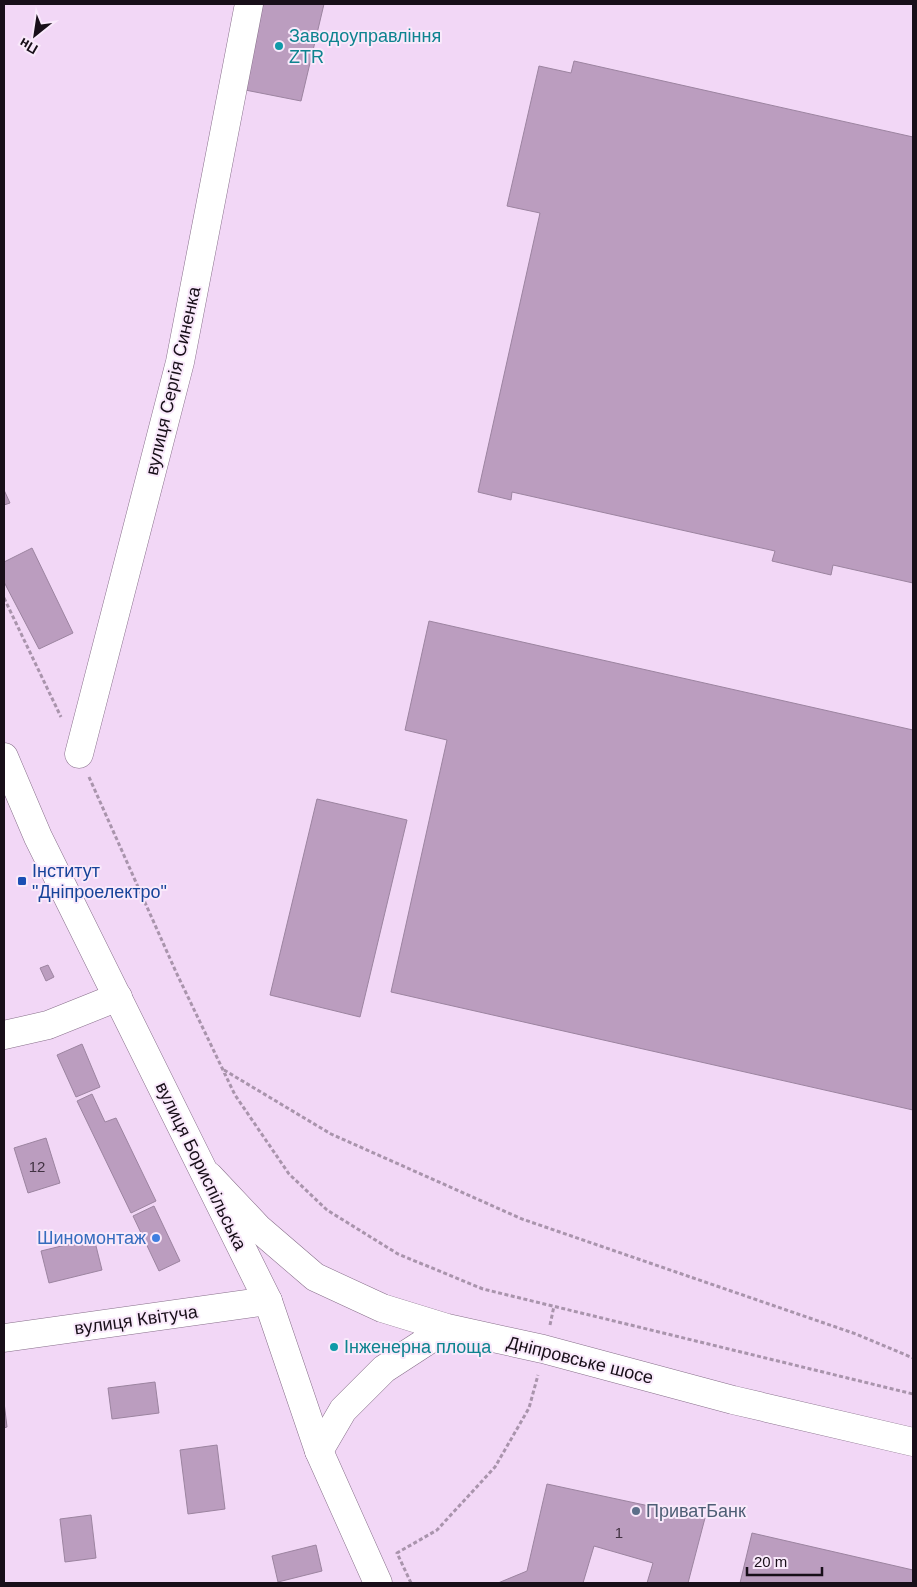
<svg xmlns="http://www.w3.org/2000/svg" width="917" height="1587" viewBox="0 0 917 1587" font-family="Arial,sans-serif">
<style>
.building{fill:#bb9dbf;stroke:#9c84a0}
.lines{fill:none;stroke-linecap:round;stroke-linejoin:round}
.minor-casing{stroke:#876f8a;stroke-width:29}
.major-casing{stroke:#876f8a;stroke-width:29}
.path{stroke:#a994ac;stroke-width:3;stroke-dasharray:4 2.5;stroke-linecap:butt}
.minor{stroke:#fff;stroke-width:28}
.major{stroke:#fff;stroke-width:28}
.culture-dot{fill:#0f9aa8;stroke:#f9e9fb;stroke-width:2}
.transit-dot{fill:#1a4fb4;stroke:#f9e9fb;stroke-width:2}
.shop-dot{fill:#3f7fe0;stroke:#f9e9fb;stroke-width:2}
.service-dot{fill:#5c6f8a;stroke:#f9e9fb;stroke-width:2}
.labels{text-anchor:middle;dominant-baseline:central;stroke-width:4;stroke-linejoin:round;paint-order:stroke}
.number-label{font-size:15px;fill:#413242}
.culture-label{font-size:18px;fill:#0d838f;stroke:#f9e9fb;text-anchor:start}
.street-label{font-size:18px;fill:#180f19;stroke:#f9e9fb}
.transit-label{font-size:18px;fill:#164399;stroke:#f9e9fb;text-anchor:start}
.shop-label{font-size:18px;fill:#366cbe;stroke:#f9e9fb;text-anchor:end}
.service-label{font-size:18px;fill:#4e5e75;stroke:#f9e9fb;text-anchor:start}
</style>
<rect width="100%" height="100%" fill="#f2d7f6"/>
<path class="building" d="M255 4H324L301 101 235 88Z
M574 61 913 137V583L833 565 831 575 772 561 775 551 512 492 511 500 478 492 540 213 507 206 539 66 571 73Z
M4 490 10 503 4 505Z
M32 548 73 633 39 649 4 582V562Z
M429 621 913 730V1110L391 992 447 740 405 730Z
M317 799 407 820 360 1017 270 995Z
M48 965 54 977 46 981 40 968Z
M82 1044 100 1087 76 1097 57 1055Z
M92 1094 105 1122 116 1118 156 1201 131 1213 77 1101Z
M46 1138 60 1183 28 1193 14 1148Z
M154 1206 180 1261 159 1271 133 1216Z
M94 1238 102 1270 49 1283 41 1251Z
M155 1382 159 1413 112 1419 108 1388Z
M4 1402 7 1427 4 1428Z
M217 1445 225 1509 188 1514 180 1450Z
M547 1484 705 1518 688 1583H647L653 1563 594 1546 583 1583H498L527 1571Z
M91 1515 96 1558 65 1562 60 1519Z
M752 1533 913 1570V1583H740Z
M316 1545 322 1571 278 1582 272 1556Z"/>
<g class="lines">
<g class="minor-casing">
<path id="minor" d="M79 754 180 362 249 4
M4 1035 48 1025 118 997
M209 1176 258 1228 315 1277 382 1308 447 1328 543 1349 733 1400 913 1442
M4 1338 268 1301
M319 1451 343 1410 384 1369 447 1328"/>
</g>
<g class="major-casing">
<path id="major" d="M4 757 38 837 268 1301 319 1451 378 1583"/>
</g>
<path class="path" d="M4 598 61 717
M89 777 176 972 235 1095 289 1174 327 1210 398 1254 483 1289 913 1394
M224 1070 331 1134 522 1219 856 1334 913 1358
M550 1325 554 1306
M411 1583 397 1553 437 1530 495 1467 529 1408 538 1375"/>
<use href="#minor" class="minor"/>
<use href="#major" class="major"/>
</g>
<g class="culture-dot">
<circle cx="279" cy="46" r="5"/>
<circle cx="334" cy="1347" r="5"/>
</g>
<rect class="transit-dot" x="17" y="876" width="10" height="10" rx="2.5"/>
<circle class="shop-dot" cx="156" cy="1238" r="5"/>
<circle class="service-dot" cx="636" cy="1511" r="5"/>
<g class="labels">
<g class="number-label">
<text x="37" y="1166">12</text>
<text x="619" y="1532">1</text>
</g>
<g class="culture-label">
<text x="289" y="36">Заводоуправління<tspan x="289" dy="21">ZTR</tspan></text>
<text x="344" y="1347">Інженерна площа</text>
</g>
<g class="street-label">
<text transform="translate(173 381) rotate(-77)">вулиця Сергія Синенка</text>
<text transform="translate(201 1166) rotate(64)">вулиця Бориспільська</text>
<text transform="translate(136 1320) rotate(-8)">вулиця Квітуча</text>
<text transform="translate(580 1360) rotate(14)">Дніпровське шосе</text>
</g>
<g class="transit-label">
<text x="32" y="871">Інститут<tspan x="32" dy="21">"Дніпроелектро"</tspan></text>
</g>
<g class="shop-label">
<text x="146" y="1238">Шиномонтаж</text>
</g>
<g class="service-label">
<text x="646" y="1511">ПриватБанк</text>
</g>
</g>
<rect width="917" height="1587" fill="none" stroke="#180f19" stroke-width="10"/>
<g transform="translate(35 35) rotate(210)" stroke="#f9e9fb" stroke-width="4" paint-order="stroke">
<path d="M0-4L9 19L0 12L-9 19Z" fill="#180f19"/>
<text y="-8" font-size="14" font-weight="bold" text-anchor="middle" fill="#180f19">Пн</text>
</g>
<path d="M747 1567v8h75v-8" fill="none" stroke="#180f19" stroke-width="2.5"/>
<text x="754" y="1567" font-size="15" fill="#180f19" stroke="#f9e9fb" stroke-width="4" paint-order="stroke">20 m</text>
</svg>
